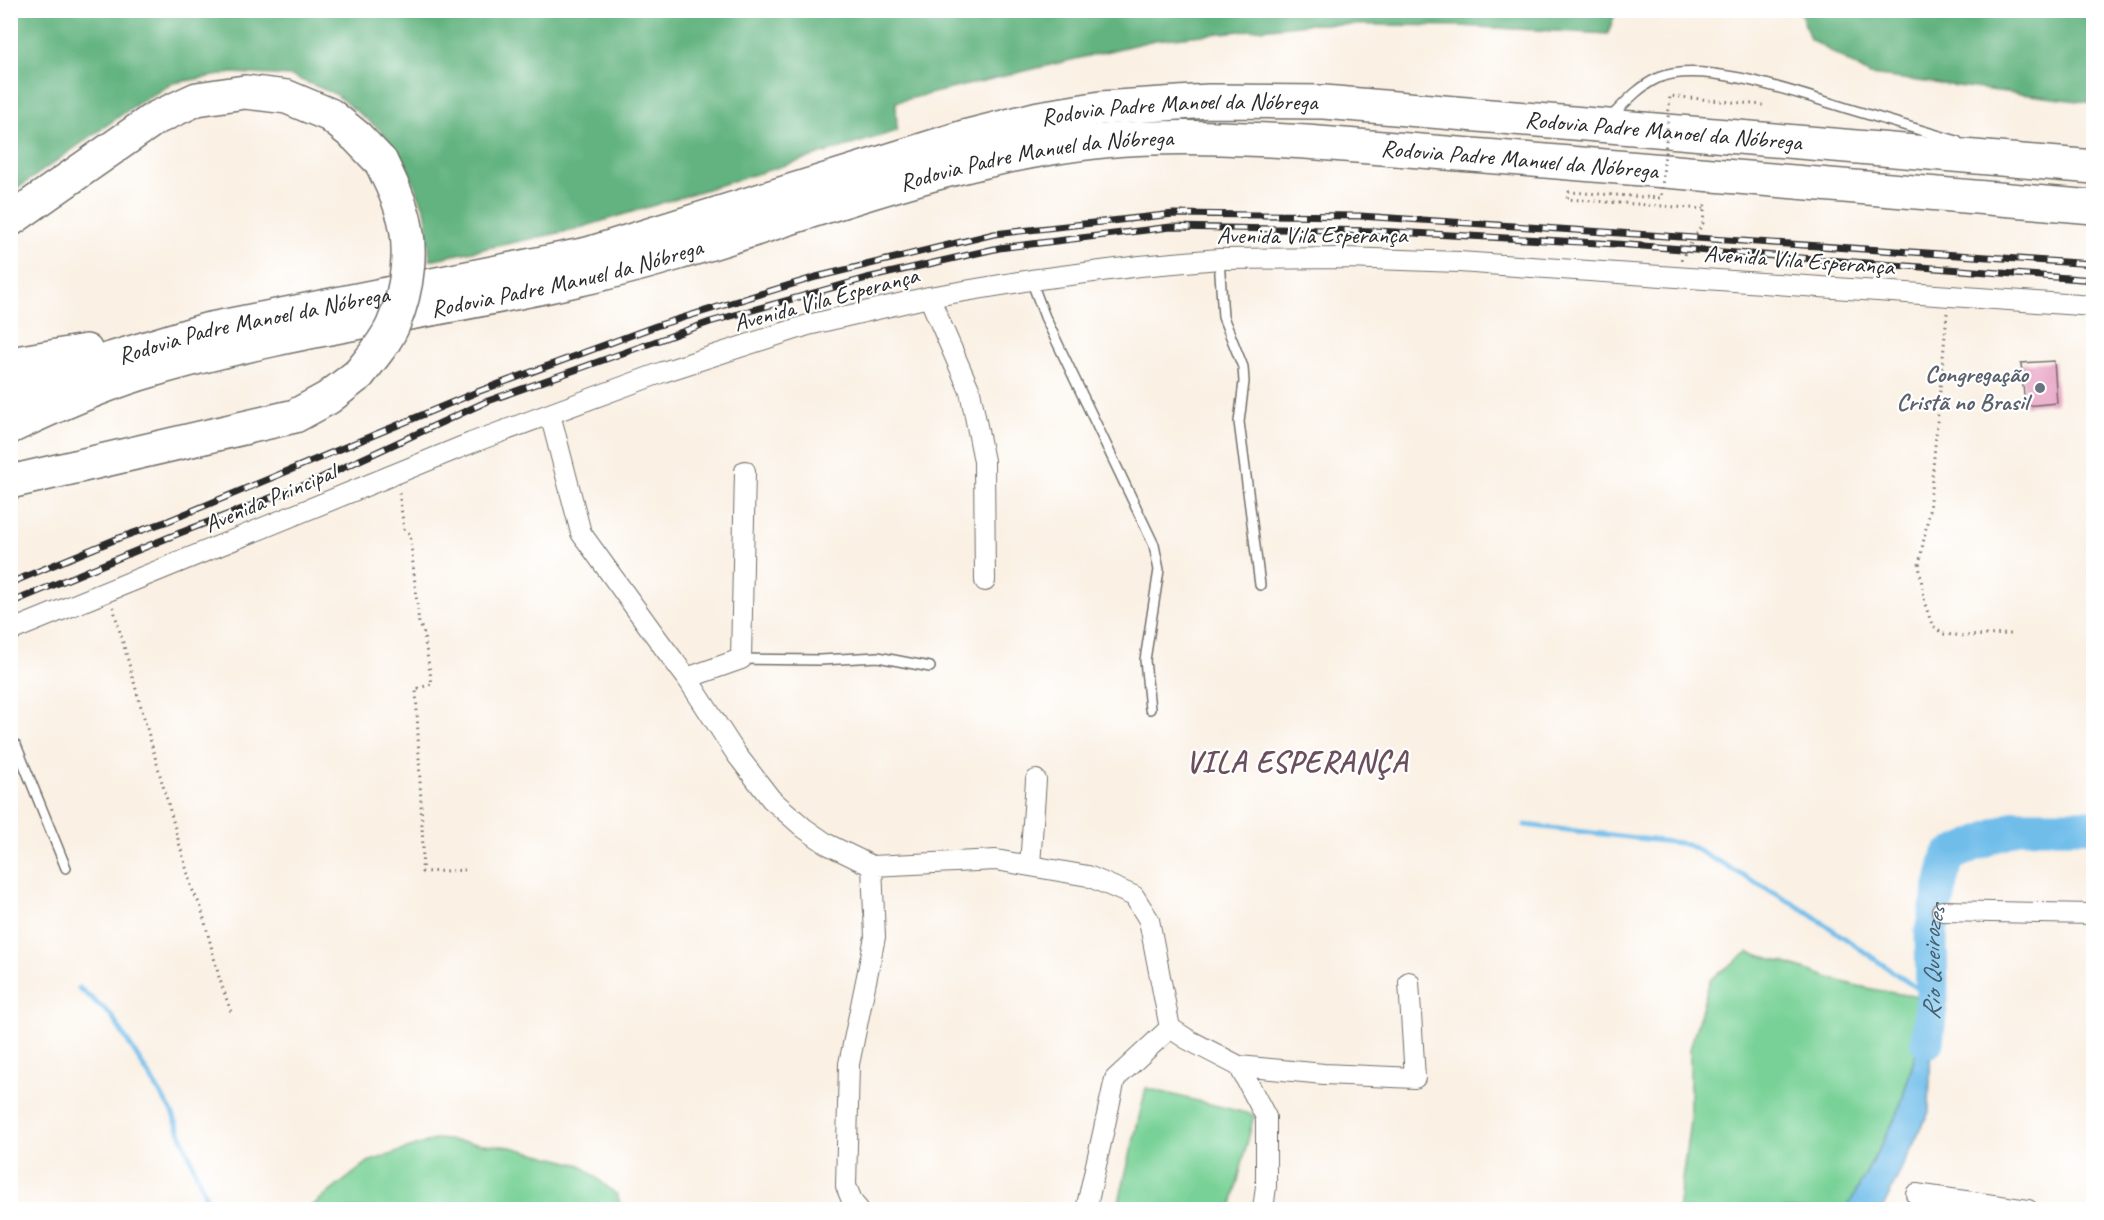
<svg xmlns="http://www.w3.org/2000/svg" width="2104" height="1220" viewBox="0 0 2104 1220" font-family="Caveat,sans-serif">
<style>
.green{fill:#78d196;stroke:#527e60;stroke-width:1.5}
.forest{fill:#62b37f;stroke:#466f55;stroke-width:1.5}
.water{fill:#70bdea;stroke:#4e748a;stroke-width:1.5}
.lines{fill:none;stroke-linecap:round;stroke-linejoin:round}
.stream{stroke:#70bdea;stroke-width:5}
.river{stroke:#70bdea;stroke-width:33}
.building{fill:#e393ba}
.service-casing{stroke:#73706b;stroke-width:12}
.minor-casing{stroke:#73706b;stroke-width:22}
.motorway-casing{stroke:#73706b;stroke-width:36}
.path{stroke:#73706b;stroke-width:3;stroke-dasharray:1.5 4.5;stroke-linecap:butt}
.service{stroke:#fff;stroke-width:9}
.minor{stroke:#fff;stroke-width:20}
.motorway{stroke:#fff;stroke-width:33}
.rail-casing{stroke:#2b2b2b;stroke-width:7}
.rail{stroke:#fff;stroke-width:4.5;stroke-dasharray:14;stroke-linecap:butt}
.motorway-bridge-casing{stroke:#73706b;stroke-width:36;stroke-linecap:butt}
.path-bridge{stroke:#73706b;stroke-width:3;stroke-dasharray:1.5 4.5;stroke-linecap:butt}
.motorway-bridge{stroke:#fff;stroke-width:33}
.worship-dot{fill:#6b7280;stroke:#fff;stroke-width:2}
.labels{text-anchor:middle;dominant-baseline:central;stroke-width:4.5;stroke-linejoin:round;paint-order:stroke}
.street-label{font-size:24px;fill:#2b2b2b;stroke:#fff}
.worship-label{font-size:24px;font-weight:bold;fill:#5b616d;stroke:#fff;text-anchor:end}
.water-label{font-size:26px;font-style:italic;fill:#435e6e;stroke:#fff}
.district-label{font-size:30px;font-weight:bold;letter-spacing:1.5px;fill:#6b4f5d;stroke:#fff}
</style>
<rect width="100%" height="100%" fill="#fff"/>
<filter id="ink" filterUnits="userSpaceOnUse"><feTurbulence type="fractalNoise" baseFrequency=".0167" numOctaves="2"/><feDisplacementMap in="SourceGraphic" scale="12" xChannelSelector="R" yChannelSelector="G"/><feConvolveMatrix kernelMatrix="1 2 1 2 8 2 1 2 1" color-interpolation-filters="sRGB"/></filter>
<filter id="wash" filterUnits="userSpaceOnUse"><feTurbulence type="fractalNoise" baseFrequency=".008" numOctaves="4" result="noise"/><feDisplacementMap in="SourceGraphic" scale="24" xChannelSelector="R" yChannelSelector="G"/><feGaussianBlur stdDeviation="1.35" result="paint"/><feColorMatrix in="noise" values="0 0 0 0 0 0 0 0 0 0 0 0 0 0 0 0 0 1.4 0 .05"/><feComposite in="paint" operator="in"/></filter>
<g filter="url(#wash)">
<rect width="100%" height="100%" fill="#faf0e3"/>
<path class="green" d="M1748 952C1778 960 1807 970 1836 980 1868 990 1900 994 1932 999L1898 1113 1847 1209 1678 1210 1690 1121V1049L1710 980Z
M1146 1088 1254 1115 1231 1209 1117 1210Z
M437 1139 511 1147 581 1165 617 1195 622 1209H310L312 1206 368 1162Z"/>
<path class="forest" d="M11 10H1616V11L1608 34 1459 26 1308 24 1155 40 896 102 897 131 573 230 430 260 426 213 405 162 380 130 335 94 291 76 233 73 173 83 134 106 11 193Z
M1800 11H2093V103L1870 75 1810 39Z"/>
<path class="water" d="M1932 999 1929 1112 1882 1209H1847L1898 1113Z"/>
<g class="lines">
<path class="stream" d="M1525 825 1687 844 1803 909 1932 999
M79 988 111 1015 172 1112 211 1210"/>
<path class="river" id="s1" d="M1927 1042 1932 999 1931 931 1948 856 2018 826H2094"/>
</g>
<g id="blocks">
<path class="building" d="M2054 361 2057 403 2025 406 2021 363Z"/>
</g>
</g>
<g filter="url(#ink)">
<use href="#blocks" fill-opacity="0" stroke="#73706b" stroke-width="1.5"/>
<g class="lines">
<g class="service-casing">
<path id="service" d="M1609 119C1624 104 1638 87 1658 78 1703 59 1800 94 1846 108 1883 119 1920 130 1957 141
M1219 259 1223 317 1243 367 1244 382 1239 422 1260 585
M1031 280 1045 317 1154 545 1159 570 1145 660 1150 709
M741 659 820 660 878 657 930 667
M10 747 16 745 66 868"/>
</g>
<g class="minor-casing">
<path id="minor" d="M929 297 970 391 984 461 985 581
M550 414 581 533 662 645 687 678 737 755 771 799 804 828 827 844 872 866 996 860 1088 876 1134 896 1149 920 1170 1028
M10 631 471 443 663 372 808 325 929 297 1031 280 1140 266 1219 259 1346 258 1459 262 2094 306
M687 678 741 659 745 471
M1030 865 1036 780
M1942 911 2094 914
M1239 1066 1266 1117V1186L1263 1210
M1916 1194 2028 1210
M859 1210 853 1203 846 1186 849 1064 875 937 872 866
M1086 1210 1115 1079 1170 1028 1187 1039 1239 1066 1324 1074 1415 1078 1409 982"/>
</g>
<g class="motorway-casing">
<g id="motorway">
<path d="M10 220 154 119 197 99 245 92 287 97 330 115 357 137 381 162"/>
<path d="M10 364 86 351"/>
<path id="s2" d="M10 395 84 367 206 330 588 254 964 137 1039 118 1101 108 1209 101 1324 102 2094 167"/>
<path id="s3" d="M10 427C52 407 95 388 139 374 278 331 424 314 567 282 748 243 917 160 1103 141 1171 135 1238 138 1306 142 1370 147 1434 152 1497 157 1696 174 1895 191 2094 207"/>
<path d="M10 482 295 416 328 398 359 374"/>
</g>
</g>
<path class="path" d="M1681 260 1703 223 1705 201
M1947 313 1929 512 1919 565 1925 604 1932 625 1943 634 1965 636 2011 634
M399 493 404 529 410 534 419 624 423 630 432 684 416 689 423 849 422 872 466 870
M113 607 192 889 201 907 219 977 232 1015"/>
<use href="#service" class="service"/>
<use href="#minor" class="minor"/>
<use href="#motorway" class="motorway"/>
<g class="rail-casing">
<path id="rail" d="M10 583 119 538 168 521 477 392 656 326 816 277 994 234 1174 214 1360 216 2094 264
M10 603 172 536 312 482 488 401 710 322 867 278 999 248 1171 227 1377 231 1616 244 2094 280"/>
</g>
<use href="#rail" class="rail"/>
<g class="motorway-bridge-casing">
<path id="motorway-bridge" d="M359 374C371 359 385 343 393 325 408 290 414 244 401 208 396 192 388 177 381 162"/>
</g>
<path class="path-bridge" d="M1704 209 1567 199 1569 192 1661 198 1670 96 1763 105"/>
<use href="#motorway-bridge" class="motorway-bridge"/>
</g>
</g>
<circle class="worship-dot" cx="2040" cy="388" r="6"/>
<g class="labels">
<g class="street-label">
<text stroke="none"><textPath href="#s2" startOffset="1208">Rodovia Padre Manoel da Nóbrega</textPath></text>
<text stroke="none"><textPath href="#s2" startOffset="1694">Rodovia Padre Manoel da Nóbrega</textPath></text>
<text stroke="none"><textPath href="#s3" startOffset="1550">Rodovia Padre Manuel da Nóbrega</textPath></text>
<text stroke="none"><textPath href="#s3" startOffset="1064">Rodovia Padre Manuel da Nóbrega</textPath></text>
<text x="1312" y="235">Avenida Vila Esperança</text>
<text transform="translate(1799 260) rotate(4)">Avenida Vila Esperança</text>
<text stroke="none"><textPath href="#s3" startOffset="578">Rodovia Padre Manuel da Nóbrega</textPath></text>
<text transform="translate(826 299) rotate(-15)">Avenida Vila Esperança</text>
<text stroke="none"><textPath href="#s2" startOffset="254">Rodovia Padre Manoel da Nóbrega</textPath></text>
<text transform="translate(270 498) rotate(-23)">Avenida Principal</text>
</g>
<g class="worship-label">
<text x="2028" y="374">Congregação<tspan x="2028" dy="28">Cristã no Brasil</tspan></text>
</g>
<g class="water-label">
<text stroke="none"><textPath href="#s1" startOffset="80">Rio Queirozes</textPath></text>
</g>
<g class="district-label">
<text x="1297" y="762">VILA ESPERANÇA</text>
</g>
</g>
<rect width="2104" height="1220" fill="none" stroke="#fff" stroke-width="36"/>
</svg>
